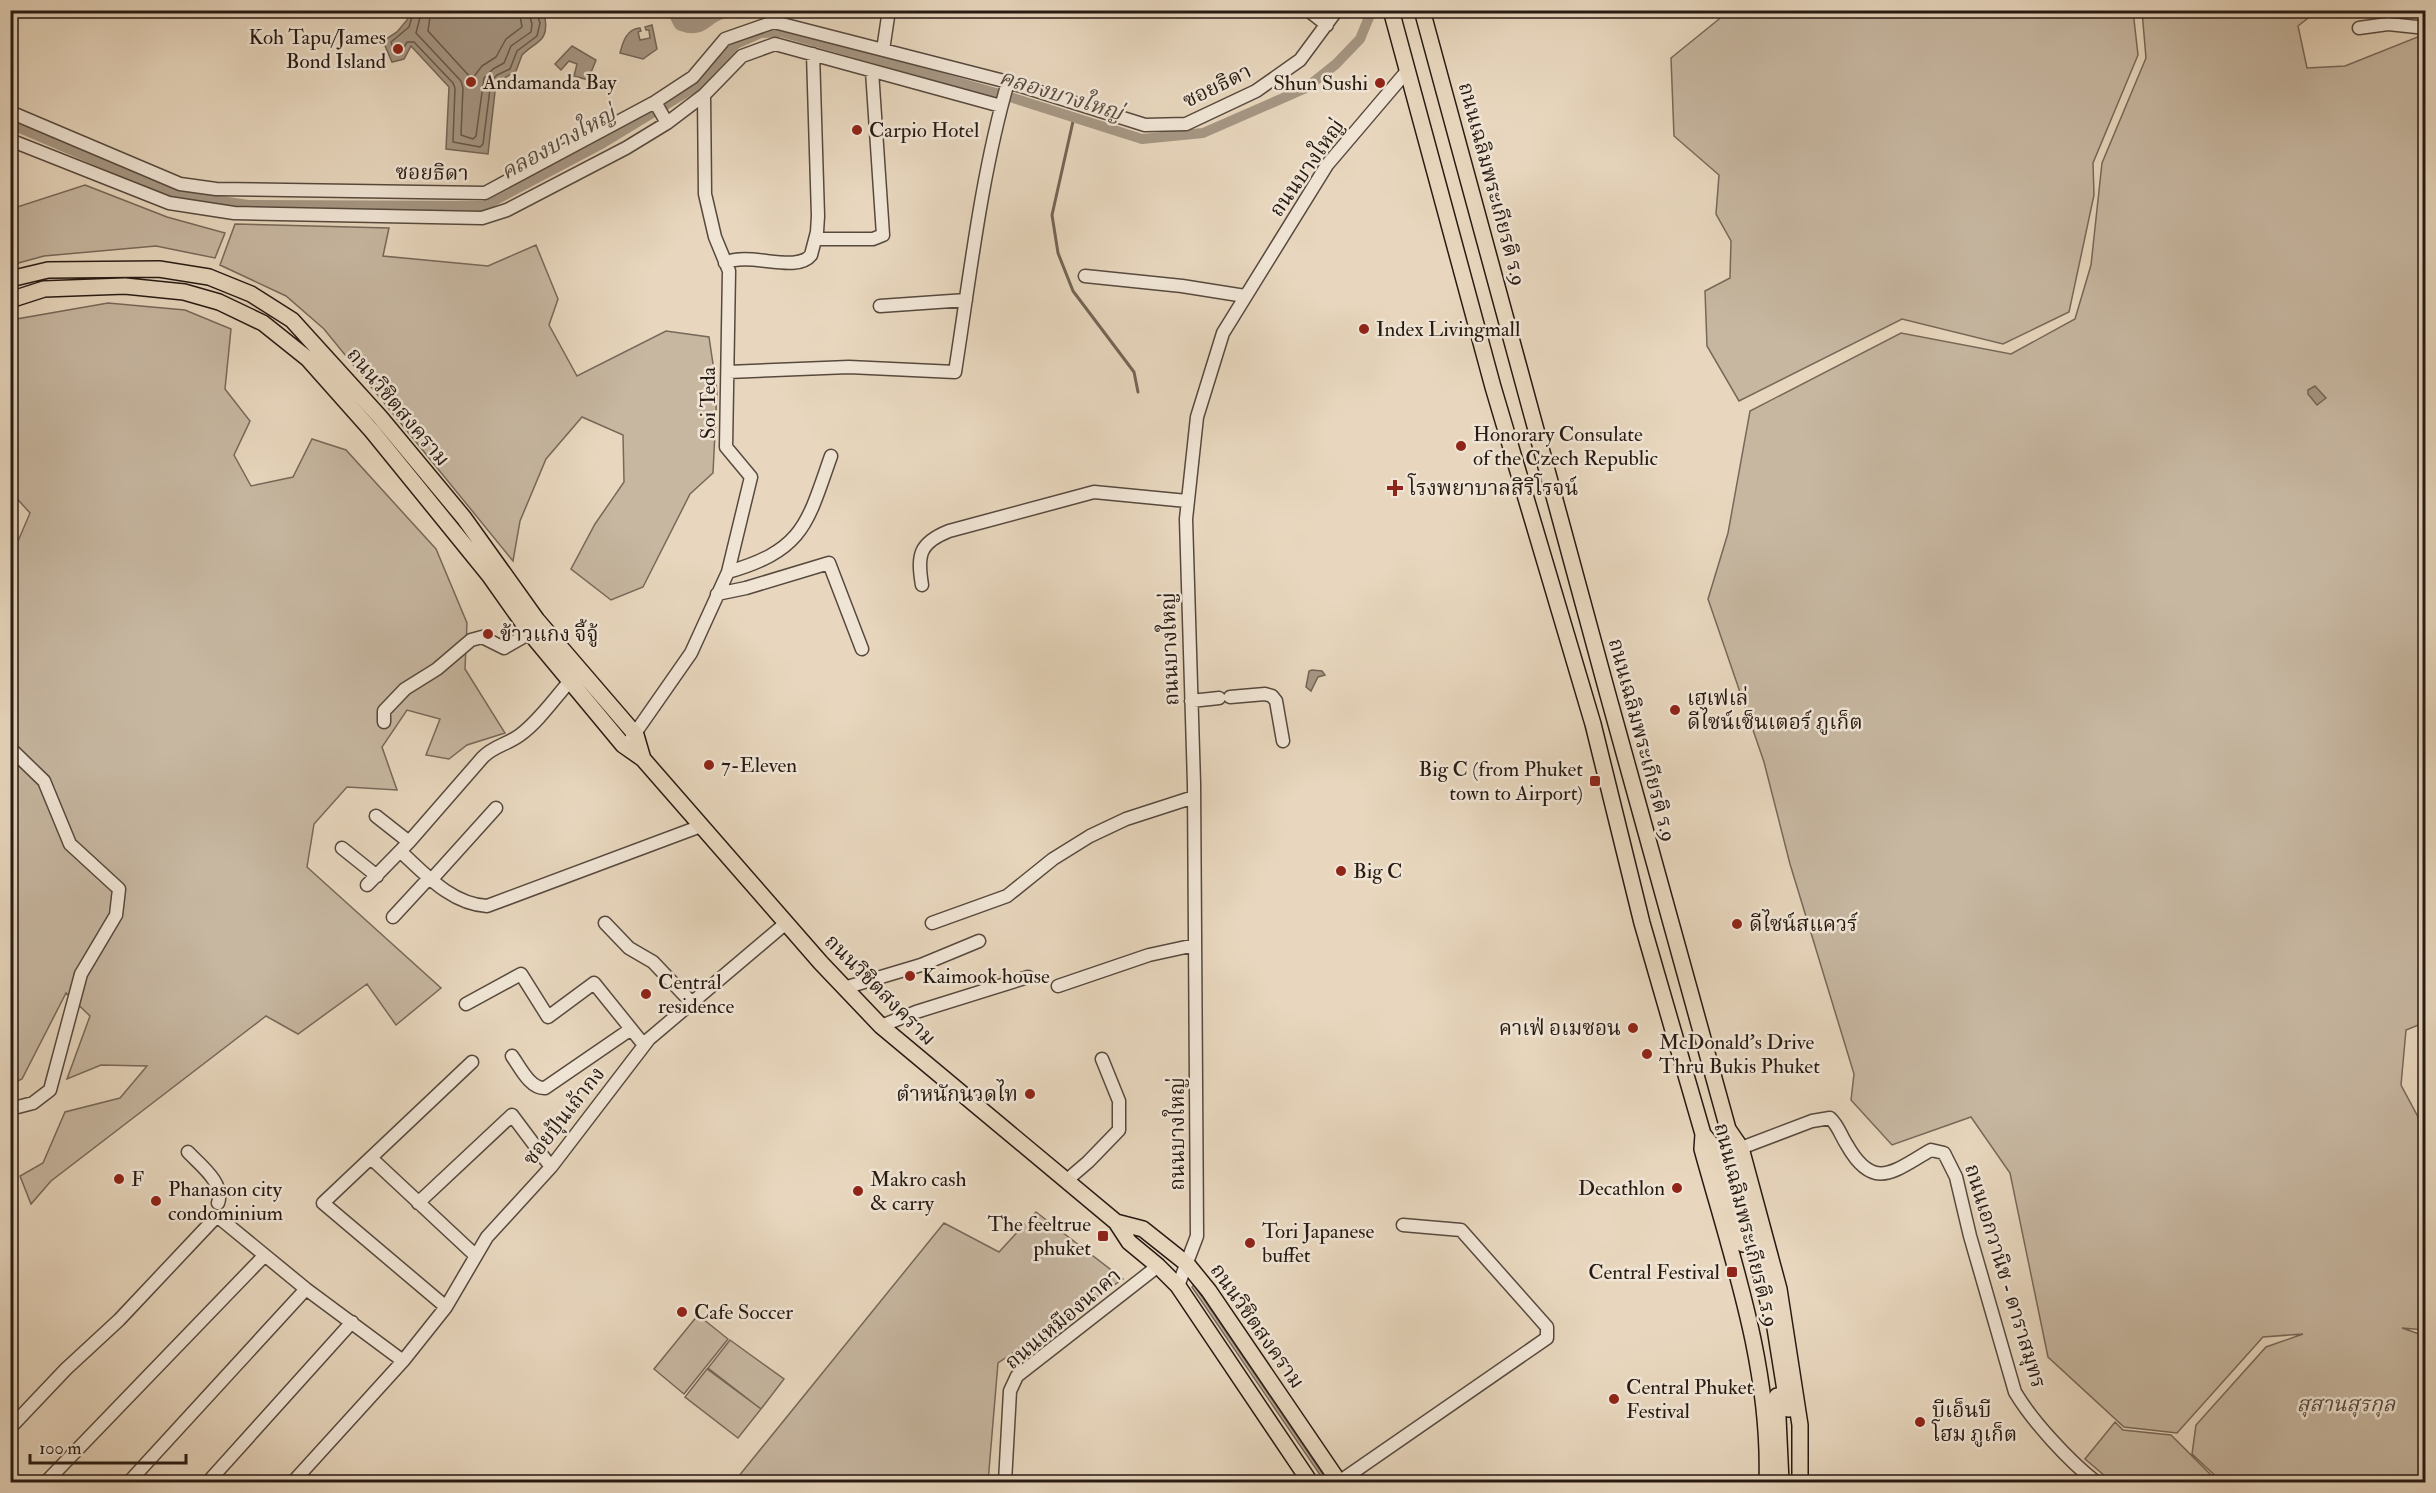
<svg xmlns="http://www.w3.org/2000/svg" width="2436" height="1493" viewBox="0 0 2436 1493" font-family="'IM FELL Double Pica','Noto Serif Thai',serif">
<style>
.green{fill:#c7b7a1;stroke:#77685a;stroke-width:1.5}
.water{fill:#a69784;stroke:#736557;stroke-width:1.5}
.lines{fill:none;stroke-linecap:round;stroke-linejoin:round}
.shore{stroke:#66584c;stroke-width:1.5}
.stream{stroke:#736557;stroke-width:3}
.canal{stroke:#a69784;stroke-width:10}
.river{stroke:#a69784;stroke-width:18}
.minor-casing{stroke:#57493e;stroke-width:15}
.major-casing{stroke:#271a13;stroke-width:18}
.minor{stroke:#f0e5d5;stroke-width:12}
.major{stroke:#e8d7be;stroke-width:15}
.poi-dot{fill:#8f2418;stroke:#f0e5d5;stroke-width:2}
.labels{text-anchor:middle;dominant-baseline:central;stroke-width:5;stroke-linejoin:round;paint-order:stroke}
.poi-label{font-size:21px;fill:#271a13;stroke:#f0e5d5;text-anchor:start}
.street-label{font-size:21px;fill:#271a13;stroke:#f0e5d5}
.park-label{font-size:21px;font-style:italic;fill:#57493e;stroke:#f0e5d5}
.water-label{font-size:22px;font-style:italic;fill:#5a4c40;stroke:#f0e5d5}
</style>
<rect width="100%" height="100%" fill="#e8d7be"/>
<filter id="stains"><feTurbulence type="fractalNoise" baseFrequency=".00333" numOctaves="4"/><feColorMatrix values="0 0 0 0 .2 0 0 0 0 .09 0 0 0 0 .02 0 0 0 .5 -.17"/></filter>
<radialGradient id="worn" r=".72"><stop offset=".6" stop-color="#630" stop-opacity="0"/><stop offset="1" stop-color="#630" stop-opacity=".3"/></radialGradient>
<path class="green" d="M1729 11H2133L2138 55 2093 163 2094 195 2069 312 2003 344 1902 319 1739 401 1707 346 1705 291 1730 278 1731 241 1716 214 1719 175 1674 136 1671 58Z
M2142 11H2317L2298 26 2307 68 2345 66 2425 34 2426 1022 2406 1030 2401 1085 2425 1130V1330L2402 1328 2425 1336V1482H2222L2192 1454 2196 1425 2266 1347 2303 1334 2263 1337 2177 1433 2124 1427 2048 1357 2010 1173 1971 1117 1892 1145 1851 1100 1854 1074 1790 864 1764 762 1708 599 1728 533 1750 411 1901 333 2011 354 2075 319 2091 265 2102 163 2146 58Z
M85 185 167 217 225 233 215 258 156 246 44 256 11 265V209Z
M235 224 389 228 383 256 488 266 536 245 558 299 549 325 577 376 666 331 709 337 717 391 713 473 690 494 643 587 611 600 571 569 595 524 624 482 623 435 582 417 546 459 520 521 513 561 324 329 286 296 220 265Z
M108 303 185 310 231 329 225 389 250 421 234 455 251 486 293 477 312 439 346 450 436 549 467 623 465 669 505 733 467 745 449 759 426 755 440 719 407 710 382 747 397 790 347 787 314 824 307 867 441 988 396 1025 367 984 298 1034 266 1016 51 1181 31 1204 20 1176 43 1163 65 1112 120 1098 147 1066 101 1065 67 1079 90 1016 66 993 22 1079 11 1084 10 560 30 513 11 492V320Z
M1036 1212 1123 1279 998 1363 988 1482H734L944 1223 999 1252Z
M1194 1285 1328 1482H1325L1192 1287Z
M698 1315 728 1339 684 1394 654 1369Z
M730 1340 784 1379 761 1409 708 1368Z
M707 1369 761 1409 738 1438 685 1397Z
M2115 1422 2123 1430 2171 1435 2218 1482H2112L2085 1459Z"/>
<path class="water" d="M410 11H539L545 18C549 42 536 41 522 55L516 71 496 83 488 154 446 149 449 87 411 46 404 59 392 62 383 41 397 32 407 20Z
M652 25 657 49 643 59 620 53C623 41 627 29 640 28L641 31 638 32 640 40 650 38 649 30H646L645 27Z
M572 46 596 60 588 80 574 76 577 64 569 61 561 70 555 64Z
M2315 386 2326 398 2317 405 2308 394V390Z
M1312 670 1322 671 1325 675 1318 677 1311 691 1306 687 1309 671Z"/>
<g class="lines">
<path class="shore" d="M414 10 409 27 391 42 395 54H400L407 42H414L453 83 455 88 453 142 480 147 483 144 491 81 497 75 510 69 517 51 537 36 540 23 536 10
M422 10 416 33 461 81 463 88 461 135 473 139 476 136 484 78 493 69 504 63 511 46 531 32 532 24 528 10
M431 10 428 31 472 79 482 66 496 57 506 39 522 27 519 10"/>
<path class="stream" d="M1074 117 1052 215 1058 253 1073 291 1134 372 1138 392"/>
<path class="canal" d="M10 124 174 194 248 205 484 206 603 143 695 87 736 44 761 33 781 32 1010 97 1142 139 1203 133 1306 88 1336 64 1360 39 1372 10"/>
<path class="river" d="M676 10 682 22C703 30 704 14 722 10"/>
<g class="minor-casing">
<path id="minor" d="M1308 10 1327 25
M2359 28 2388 24 2426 28
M883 50 889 10
M655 102 667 123
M10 112 180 184 216 189 485 193 655 102 693 77 725 39 774 22 1008 82 1145 125 1186 124 1256 91 1300 60 1337 10
M10 140 169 203 234 213 482 218 507 210 626 148 667 123 704 95 742 56 775 44 1001 106
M816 239H873L883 235 872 71
M725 263C749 251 796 274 811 255L817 232 818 216 813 54
M1085 276 1182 286 1245 296
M880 306 966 300
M728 372 849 367 955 372C970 276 981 176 1008 82
M728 572C804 550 807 524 831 456
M922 585C917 555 919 543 949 531L1094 492 1187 501
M717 594 746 588 829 563 862 649
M1230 697 1265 694 1272 696 1276 701 1283 741
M1191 701 1219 698
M384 722V711L405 689 437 669 471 640 482 637 504 648 530 633
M631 739 691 653 728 572 751 477 726 447 729 271 715 237 705 194 704 95
M10 748 44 781 70 844 119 889 116 915 81 974 50 1090 33 1103 10 1109
M376 816 409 842
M342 848 377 876
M400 851C425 874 451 904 487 906L701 826
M432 879 496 808
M367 885 409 842 483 757C494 746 508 744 520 735 539 721 554 699 570 681
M393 917 429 878
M605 923 629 948 653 962 691 1002
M932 923 1007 896 1053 859 1090 836 1126 819 1194 797
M1058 986 1149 955 1195 945
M844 988 921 965 979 941
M466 1004 521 974 548 1017 594 983 644 1045
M881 1026 916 1012 1028 977
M512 1056C520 1067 530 1089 545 1088L631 1029
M1741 1148 1812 1121 1830 1118C1838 1125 1841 1136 1847 1145 1874 1193 1895 1170 1931 1150L1944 1153 1956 1177 1970 1236 2015 1392C2032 1421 2070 1462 2096 1482
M188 1152C200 1165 225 1183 218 1203
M371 1158 476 1256
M1067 1180 1088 1162 1119 1130V1101L1102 1059
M418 1203 512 1115 551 1167
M1178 1286 1197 1236 1194 784 1186 519 1197 417 1223 333 1327 165 1407 71
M446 1307 323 1203 472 1062
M10 1428 66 1369 119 1320 217 1216 306 1289 403 1361
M46 1482 264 1256
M129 1482 306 1289
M208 1482 352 1322
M293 1482 403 1361 446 1307 487 1237 551 1167 649 1039 786 923
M1005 1482 1010 1391 1017 1376 1158 1266
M1339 1482 1547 1338V1327L1461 1230 1403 1225"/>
</g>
<g class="major-casing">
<path id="major" d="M1391 10 1493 387 1593 724 1642 923 1703 1134 1702 1149C1732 1258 1771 1368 1767 1482
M1422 10 1608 695 1728 1129 1741 1148 1779 1289 1800 1425V1482
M10 279 48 270 159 269 209 277 251 294 292 320 380 417 464 518 537 620 636 735 643 759
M10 300 44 289 125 286 184 292 219 302 263 323 308 359 372 431 489 575 530 633 623 745 643 759 821 963 881 1026 1116 1222 1129 1242 1158 1266 1178 1286 1310 1482
M1728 1129 1726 1144 1775 1328 1788 1409
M1703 1134 1714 1148 1743 1244
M1116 1222 1143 1229 1187 1264 1209 1291 1339 1482
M1777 1396 1781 1482"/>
</g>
<use href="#minor" class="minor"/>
<use href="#major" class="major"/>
</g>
<g class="poi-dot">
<circle cx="398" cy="49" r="6"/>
<circle cx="471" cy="82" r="6"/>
<circle cx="1380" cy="83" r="6"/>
<circle cx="857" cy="130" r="6"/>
<circle cx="1364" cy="329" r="6"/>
<circle cx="1461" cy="446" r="6"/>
<path d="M1392 479h6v6h6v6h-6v6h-6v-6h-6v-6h6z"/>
<circle cx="488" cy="634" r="6"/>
<circle cx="1675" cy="710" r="6"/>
<circle cx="709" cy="765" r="6"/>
<rect x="1589" y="775" width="12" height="12" rx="3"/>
<circle cx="1341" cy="871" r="6"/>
<circle cx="1737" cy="924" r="6"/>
<circle cx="910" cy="976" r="6"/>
<circle cx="646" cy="994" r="6"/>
<circle cx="1633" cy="1028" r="6"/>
<circle cx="1647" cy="1054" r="6"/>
<circle cx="1030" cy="1094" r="6"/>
<circle cx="119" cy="1179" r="6"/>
<circle cx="1677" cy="1188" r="6"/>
<circle cx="858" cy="1191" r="6"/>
<circle cx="156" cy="1201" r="6"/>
<rect x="1097" y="1230" width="12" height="12" rx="3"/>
<circle cx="1250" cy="1243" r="6"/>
<rect x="1726" y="1266" width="12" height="12" rx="3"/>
<circle cx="682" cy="1312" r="6"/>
<circle cx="1614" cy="1399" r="6"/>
<circle cx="1920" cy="1422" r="6"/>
</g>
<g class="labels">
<g class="poi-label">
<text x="386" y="37" text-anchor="end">Koh Tapu/James<tspan x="386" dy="24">Bond Island</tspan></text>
<text x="483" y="82">Andamanda Bay</text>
<text x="1368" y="83" text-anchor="end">Shun Sushi</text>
<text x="869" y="130">Carpio Hotel</text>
<text x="1376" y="329">Index Livingmall</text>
<text x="1473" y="434">Honorary Consulate<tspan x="1473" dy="24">of the Czech Republic</tspan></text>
<text x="1408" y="488">โรงพยาบาลสิริโรจน์</text>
<text x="500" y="634">ข้าวแกง จี้จู้</text>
<text x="1687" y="698">เฮเฟเล่<tspan x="1687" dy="24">ดีไซน์เซ็นเตอร์ ภูเก็ต</tspan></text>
<text x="721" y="765">7-Eleven</text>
<text x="1583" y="769" text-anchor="end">Big C (from Phuket<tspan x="1583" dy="24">town to Airport)</tspan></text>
<text x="1353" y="871">Big C</text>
<text x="1749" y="924">ดีไซน์สแควร์</text>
<text x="922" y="976">Kaimook house</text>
<text x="658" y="982">Central<tspan x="658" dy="24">residence</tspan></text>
<text x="1621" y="1028" text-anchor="end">คาเฟ่ อเมซอน</text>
<text x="1659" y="1042">McDonald's Drive<tspan x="1659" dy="24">Thru Bukis Phuket</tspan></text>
<text x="1018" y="1094" text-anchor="end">ตำหนักนวดไท</text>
<text x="131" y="1179">F</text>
<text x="870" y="1179">Makro cash<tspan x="870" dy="24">&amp; carry</tspan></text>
<text x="1665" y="1188" text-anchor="end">Decathlon</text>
<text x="168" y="1189">Phanason city<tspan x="168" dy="24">condominium</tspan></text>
<text x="1091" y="1224" text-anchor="end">The feeltrue<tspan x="1091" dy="24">phuket</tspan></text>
<text x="1262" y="1231">Tori Japanese<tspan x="1262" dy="24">buffet</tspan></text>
<text x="1720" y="1272" text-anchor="end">Central Festival</text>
<text x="694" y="1312">Cafe Soccer</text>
<text x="1626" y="1387">Central Phuket<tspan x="1626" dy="24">Festival</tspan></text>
<text x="1932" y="1410">บีเอ็นบี<tspan x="1932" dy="24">โฮม ภูเก็ต</tspan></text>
</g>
<g class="street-label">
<text transform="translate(1217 86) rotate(-26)">ซอยธิดา</text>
<text transform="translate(1307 168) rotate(-55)">ถนนบางใหญ่</text>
<text transform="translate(432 173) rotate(1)">ซอยธิดา</text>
<text transform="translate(1492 184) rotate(75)">ถนนเฉลิมพระเกียรติ ร.9</text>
<text transform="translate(708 403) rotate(-90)">Soi Teda</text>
<text transform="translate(398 407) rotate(50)">ถนนวิชิตสงคราม</text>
<text transform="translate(1170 649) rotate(-92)">ถนนบางใหญ่</text>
<text transform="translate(1642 740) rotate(75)">ถนนเฉลิมพระเกียรติ ร.9</text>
<text transform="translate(880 990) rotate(45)">ถนนวิชิตสงคราม</text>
<text transform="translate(564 1116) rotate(-52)">ซอยปุ้นเถ้ากง</text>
<text transform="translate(1177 1134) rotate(-90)">ถนนบางใหญ่</text>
<text transform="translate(1746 1225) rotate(76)">ถนนเฉลิมพระเกียรติ ร.9</text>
<text transform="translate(2005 1276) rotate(73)">ถนนเอกวานิช - ดาราสมุทร</text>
<text transform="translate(1063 1319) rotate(-40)">ถนนเหมืองนาคา</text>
<text transform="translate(1257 1326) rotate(55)">ถนนวิชิตสงคราม</text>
</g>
<g class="park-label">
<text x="2346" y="1404">สุสานสุรกุล</text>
</g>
<g class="water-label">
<text transform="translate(1061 95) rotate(17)">คลองบางใหญ่</text>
<text transform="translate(558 143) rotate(-29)">คลองบางใหญ่</text>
</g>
</g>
<rect width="2436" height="1493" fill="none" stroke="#e8d7be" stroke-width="36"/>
<rect x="12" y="12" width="2412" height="1469" fill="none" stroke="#271a13" stroke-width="3"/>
<rect x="18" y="18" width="2400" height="1457" fill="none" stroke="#271a13" stroke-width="1.5"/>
<path d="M30 1454v9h156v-9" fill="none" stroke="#271a13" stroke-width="3"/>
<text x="39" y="1454" font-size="18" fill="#271a13" stroke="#f0e5d5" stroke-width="4.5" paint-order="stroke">100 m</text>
<rect width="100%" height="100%" filter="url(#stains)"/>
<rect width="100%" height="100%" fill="url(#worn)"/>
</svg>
